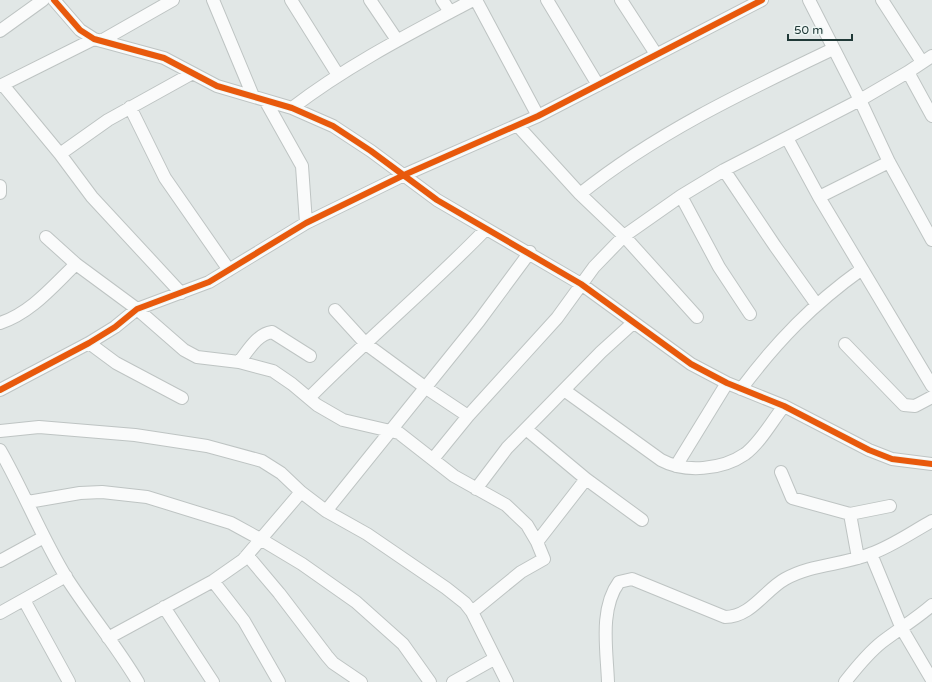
<svg xmlns="http://www.w3.org/2000/svg" width="932" height="682" viewBox="0 0 932 682" font-family="'Varela Round',sans-serif">
<style>
.lines{fill:none;stroke-linecap:round;stroke-linejoin:round}
.minor-casing{stroke:#bec4c3;stroke-width:14}
.minor{stroke:#fafbfb;stroke-width:12}
.cycleway-casing{stroke:#eef6f4;stroke-width:8}
.cycleway{stroke:#e8590c;stroke-width:6}
</style>
<rect width="100%" height="100%" fill="#e1e7e6"/>
<g class="lines">
<g class="minor-casing">
<path id="minor" d="M54 0 80 30 94 39 164 58 217 86 292 108 333 126 371 151 437 200 581 284 691 364 727 383 784 406 869 450 892 459 932 464
M213 0 253 96
M291 0 338 75
M370 0 397 40
M442 0 450 12
M476 0 538 116
M547 0 598 85
M621 0 656 54
M809 0 860 100 889 162 932 240
M882 0 922 62
M0 31 43 0
M101 41 173 0
M908 72 932 116
M3 85 60 154 92 197 181 293
M0 86 94 39
M265 100 302 166 306 223
M130 107 165 178 229 270
M292 108C348 65 411 33 473 0
M518 126 580 194 624 236 697 317
M787 138 819 197 932 386
M60 154 108 120 191 74
M724 170 775 246 817 305
M0 186V193
M580 194C656 133 745 91 833 49
M681 196 719 267 750 314
M819 197 889 162
M46 237 76 264 137 309 184 350 197 357 239 362 273 371 292 384 317 405 343 420 399 433 454 476 506 505 527 525 537 542 544 559 521 572 472 612
M335 310 366 344 426 388 468 416
M0 323C31 313 53 286 76 264
M89 343 116 363 182 398
M845 344 904 405 915 406 932 397
M239 362C248 351 257 334 272 332L310 356
M741 389C778 340 812 305 862 269
M0 390 89 343 115 327 137 309 209 282 306 223 404 175 538 116 762 0
M564 390 661 460C685 473 722 470 745 454 760 443 772 421 784 406
M309 398C366 340 429 288 486 229
M526 429 586 479 537 542
M0 431 39 427 135 435 207 446 262 461 281 473 301 492 326 511 367 534 446 588 465 603 472 612 507 682
M0 450C24 492 41 536 66 577 89 613 116 645 138 682
M433 459 468 416 557 318 594 267 624 236 681 196 724 170 860 100 908 72 932 56
M676 466 727 383
M781 472 792 498 850 514 858 558
M586 479 642 520
M476 489 507 448 601 352 633 323
M28 502 80 493 102 492 147 497 231 523 262 540 302 564 356 602 403 644 430 682
M326 511 479 321 530 252
M850 514 890 506
M871 554 902 629 932 680
M247 555 279 593 327 656 333 663 361 682
M0 561 44 537
M213 581 244 621 279 682
M24 600 69 682
M164 607 213 682
M0 613 66 576
M108 638 213 581 243 560 301 492
M453 682 494 659
M608 682C607 651 599 609 619 582L632 579 725 617C751 617 765 590 785 579 811 564 843 565 870 554 891 547 912 532 932 521
M845 682C856 668 868 653 882 642 899 629 916 619 932 605"/>
</g>
<use href="#minor" class="minor"/>
<g class="cycleway-casing">
<path id="cycleway" d="M54 0 80 30 94 39 164 58 217 86 292 108 333 126 371 151 437 200 581 284 691 364 727 383 784 406 869 450 892 459 932 464
M0 390 89 343 115 327 137 309 209 282 306 223 404 175 538 116 762 0"/>
</g>
<use href="#cycleway" class="cycleway"/>
</g>
<path d="M788 34v6h64v-6" fill="none" stroke="#203937" stroke-width="2"/>
<text x="794" y="34" font-size="12" fill="#203937" stroke="#eef6f4" stroke-width="3" paint-order="stroke">50 m</text>
</svg>
